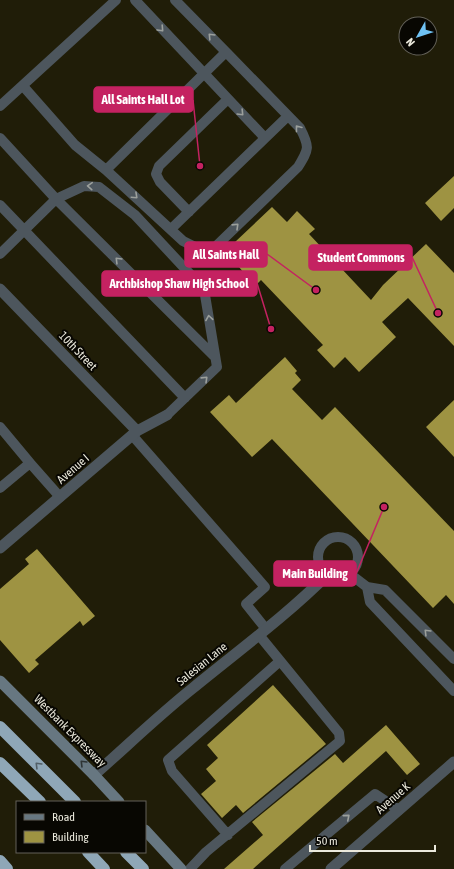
<svg xmlns="http://www.w3.org/2000/svg" width="454" height="869" viewBox="0 0 454 869" font-family="'Asap Condensed',sans-serif">
<style>
.building{fill:#9e9342}
.lines{fill:none;stroke-linecap:round;stroke-linejoin:round}
.service{stroke:#4d565d;stroke-width:10}
.minor{stroke:#4d565d;stroke-width:11}
.secondary{stroke:#677781;stroke-width:11}
.motorway{stroke:#8fa7b7;stroke-width:12}
.oneway{stroke:#9ca09c}
.oneway2{stroke:#2e3435}
.oneway3{stroke:#525f66}
.labels{text-anchor:middle;dominant-baseline:central;stroke-width:4;stroke-linejoin:round;paint-order:stroke}
.street-label{font-size:12px;fill:#ebe9dc;stroke:#080702}
.leader{fill:none;stroke:#c42261;stroke-width:1.5}
.callout-dot{fill:#c42261;stroke:#080702;stroke-width:1.5}
.callout{fill:#c42261;stroke:#c42261;stroke-width:1.5}
.callout-label{font-size:13px;text-anchor:middle;font-weight:bold;fill:#fff}
</style>
<rect width="100%" height="100%" fill="#201d08"/>
<path class="building" d="M454 176V208L441 221 425 203Z
M272 207 287 222 297 211 315 229 309 234 371 300 383 285 426 244 454 273V346L408 298 382 322 396 337 359 372 345 357 334 368 317 350 323 345 261 280 255 286 239 267 249 258 235 242Z
M285 357 297 371 295 373 301 380 292 389 322 420 335 407 454 531V604L446 595 433 608 272 439 252 457 210 412 229 395 236 403Z
M454 400V457L426 427Z
M37 549 95 616 83 626 80 621 35 660 39 664 29 673 0 640V589L29 564 25 559Z
M273 685 326 744 243 813 236 805 222 818 201 794 216 781 206 769 218 758 207 745Z
M386 725 420 764 407 775 386 751 253 869H224L263 835 252 822 335 754 343 763Z"/>
<g class="lines">
<path class="service" d="M135 0 265 138
M23 86 75 145 106 170 226 52 175 0
M0 106 116 0
M0 138 56 199 215 357
M106 170 183 241 199 249H213L298 167C309 149 310 147 300 128L226 52
M0 205 185 398
M189 212 160 182 156 174 159 166 228 99
M171 229 288 116
M0 254 56 199 84 186 99 187 135 215 204 289 217 367 167 415
M0 427 30 463
M132 435 265 587 246 604 266 629
M0 488 30 463 60 497
M318 557a20 20 0 1 1 40 0a20 20 0 1 1-40 0Z
M350 574 367 587
M454 659 385 590 367 587 370 602 454 691
M228 835 172 771 168 760 280 661
M190 869 206 852 340 741 339 733 259 635
M285 869 375 794 399 810"/>
<path class="minor" d="M0 289 137 431
M0 548 137 431 167 415
M94 775C127 746 159 715 193 688 238 651 286 616 328 574
M331 869 454 762"/>
<path class="secondary" d="M0 681 94 775 119 802
M145 830 181 869"/>
<path class="motorway" d="M0 727 75 802
M0 763 40 802
M88 852 104 869
M126 852 143 869
M0 861 7 869"/>
</g>
<defs><path id="oneway-chevron" d="M-2-3.5L2.5 0L-2 3.5" fill="none" stroke-width="1.6" stroke-linecap="round" stroke-linejoin="round"/></defs>
<g class="oneway">
<use href="#oneway-chevron" transform="translate(161 29) rotate(47)"/>
<use href="#oneway-chevron" transform="translate(211 36) rotate(-134)"/>
<use href="#oneway-chevron" transform="translate(241 113) rotate(46)"/>
<use href="#oneway-chevron" transform="translate(298 128) rotate(-128)"/>
<use href="#oneway-chevron" transform="translate(90 186) rotate(-176)"/>
<use href="#oneway-chevron" transform="translate(135 196) rotate(43)"/>
<use href="#oneway-chevron" transform="translate(236 226) rotate(-44)"/>
<use href="#oneway-chevron" transform="translate(118 260) rotate(-135)"/>
<use href="#oneway-chevron" transform="translate(209 318) rotate(-99)"/>
<use href="#oneway-chevron" transform="translate(205 379) rotate(-44)"/>
<use href="#oneway-chevron" transform="translate(427 632) rotate(-135)"/>
<use href="#oneway-chevron" transform="translate(347 817) rotate(-40)"/>
</g>
<use class="oneway2" href="#oneway-chevron" transform="translate(83 763) rotate(-135)"/>
<use class="oneway3" href="#oneway-chevron" transform="translate(38 765) rotate(-135)"/>
<g class="labels">
<g class="street-label">
<text transform="translate(78 351) rotate(46)">10th Street</text>
<text transform="translate(73 469) rotate(-41)">Avenue I</text>
<text transform="translate(202 664) rotate(-39)">Salesian Lane</text>
<text transform="translate(70 731) rotate(45)">Westbank Expressway</text>
<text transform="translate(393 798) rotate(-41)">Avenue K</text>
</g>
</g>
<path class="leader" d="M200 166L193 100M316 290L267 254M438 313L412 257M271 329L257 283M384 507L356 574"/>
<g class="callout-dot">
<circle cx="200" cy="166" r="4"/>
<circle cx="316" cy="290" r="4"/>
<circle cx="438" cy="313" r="4"/>
<circle cx="271" cy="329" r="4"/>
<circle cx="384" cy="507" r="4"/>
</g>
<g class="callout">
<rect x="94" y="87" width="99" height="25" rx="4"/>
<rect x="185" y="242" width="82" height="25" rx="4"/>
<rect x="309" y="245" width="103" height="25" rx="4"/>
<rect x="102" y="271" width="155" height="25" rx="4"/>
<rect x="274" y="561" width="82" height="25" rx="4"/>
</g>
<g class="callout-label">
<text x="143" y="104">All Saints Hall Lot</text>
<text x="226" y="259">All Saints Hall</text>
<text x="361" y="262">Student Commons</text>
<text x="179" y="288">Archbishop Shaw High School</text>
<text x="315" y="578">Main Building</text>
</g>
<rect x="16" y="801" width="130" height="52" fill="#080702" stroke="#636159"/>
<rect x="24" y="814" width="20" height="6" fill="#677781" stroke="#636159"/>
<text x="52" y="821" font-size="12" fill="#ebe9dc">Road</text>
<rect x="24" y="831" width="20" height="12" fill="#9e9342" stroke="#636159"/>
<text x="52" y="841" font-size="12" fill="#ebe9dc">Building</text>
<g transform="translate(418 36) rotate(231)"><circle r="19" fill="#080702" stroke="#636159"/>
<path d="M0-3L7 15L0 10L-7 15Z" fill="#6fc2f4"/>
<text y="-6" font-size="11" font-weight="bold" text-anchor="middle" fill="#ebe9dc">N</text>
</g>
<path d="M310 845v6h125v-6" fill="none" stroke="#ebe9dc" stroke-width="2"/>
<text x="316" y="845" font-size="12" fill="#ebe9dc" stroke="#080702" stroke-width="3" paint-order="stroke">50 m</text>
</svg>
